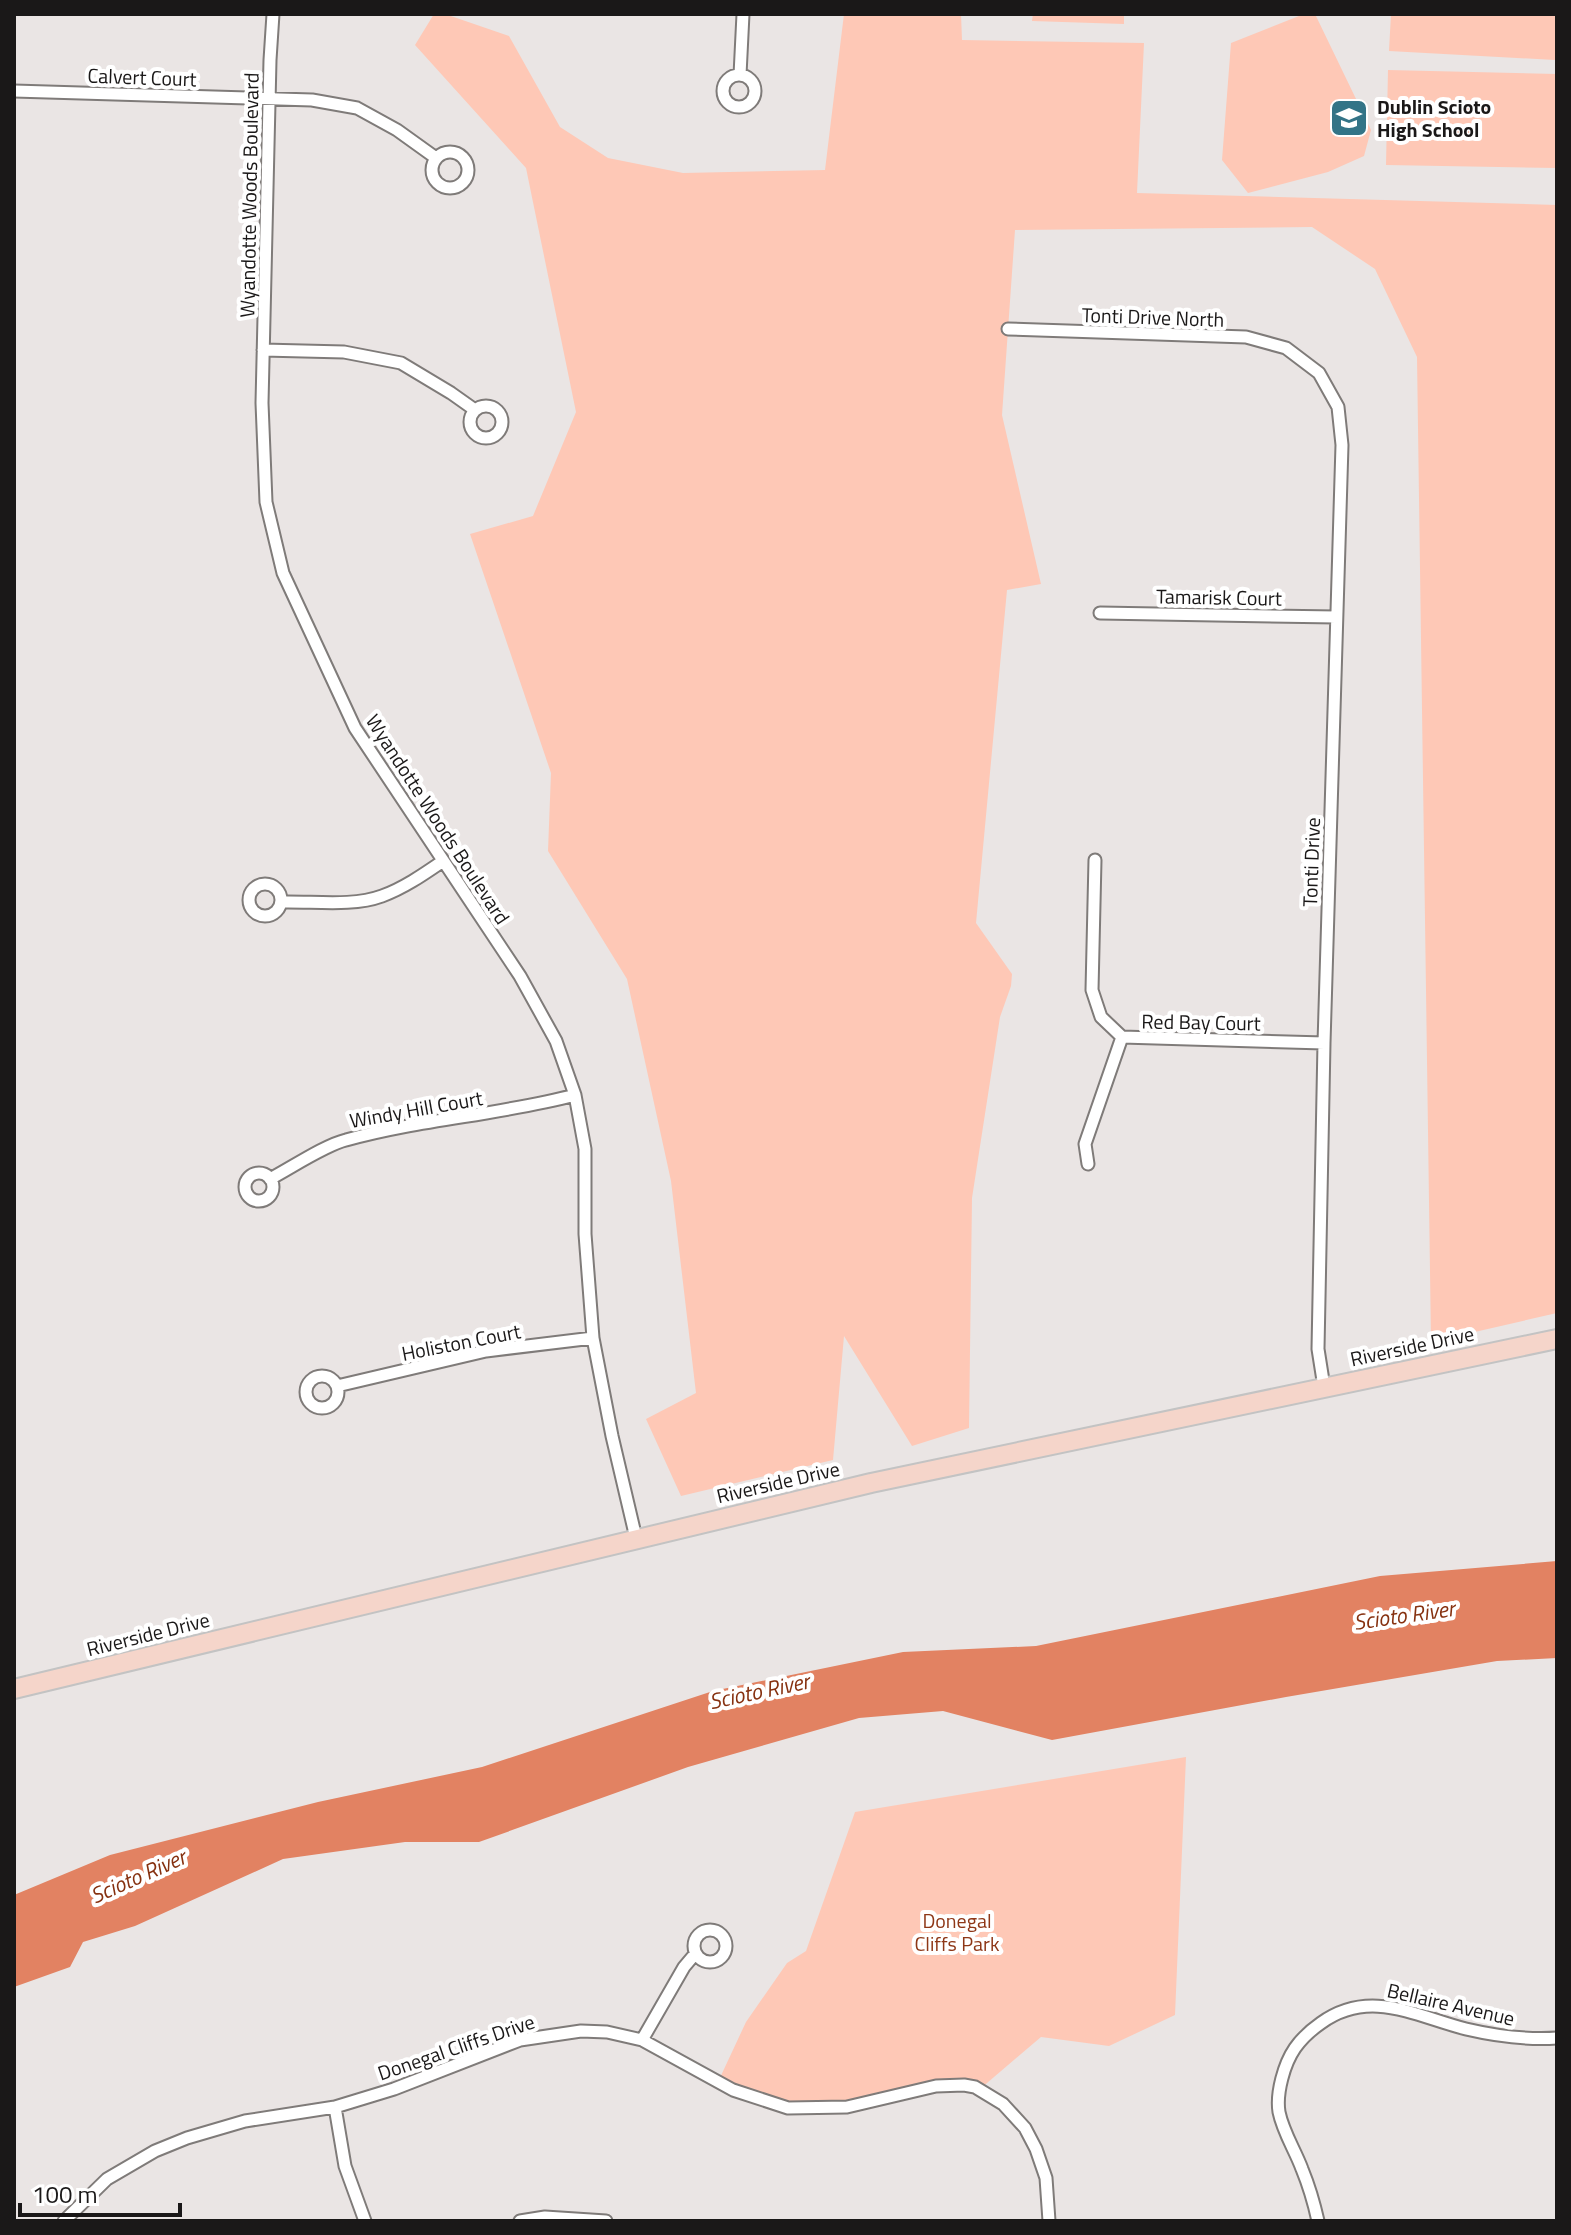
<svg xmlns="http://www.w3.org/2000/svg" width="1571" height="2235" viewBox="0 0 1571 2235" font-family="'Titillium Web',sans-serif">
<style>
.green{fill:#fec8b6}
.water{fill:#e28262}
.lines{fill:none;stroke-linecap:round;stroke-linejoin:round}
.street-casing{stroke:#7f7b79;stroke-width:15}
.primary-casing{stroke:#c3c3c3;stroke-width:22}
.street{stroke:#fff;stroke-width:11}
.primary{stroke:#f5d5ca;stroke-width:18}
.labels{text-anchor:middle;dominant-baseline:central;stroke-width:8;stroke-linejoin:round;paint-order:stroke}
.street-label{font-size:20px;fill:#1a1818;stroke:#fff}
.poi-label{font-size:20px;font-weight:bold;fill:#1a1818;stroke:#fff;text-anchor:start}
.park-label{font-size:20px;fill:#8e3717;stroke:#fff}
.water-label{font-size:22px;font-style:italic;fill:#863110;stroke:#fff}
</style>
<rect width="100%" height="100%" fill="#eae5e4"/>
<path class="green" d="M434 14H445L509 36 560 127 608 158 683 173 825 170 844 14H961L962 40 1144 43 1137 193 1557 205V1313L1431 1342 1417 357 1375 269 1312 227 1015 230 1002 415 1041 584 1007 590 976 923 1012 974 1011 986 1000 1017 972 1198 969 1428 912 1446 844 1336 833 1460 681 1496 646 1419 696 1393 671 1181 627 979 548 851 551 773 470 534 533 516 576 412 526 168 415 45Z
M1033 14H1124V24L1032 21Z
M1304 14H1315L1371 130 1364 156 1328 172 1248 193 1222 160 1231 43Z
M1391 14H1557L1555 60 1389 51Z
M1388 70 1557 74V168L1386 165Z
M1186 1757 1175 2015 1109 2046 1041 2037 980 2089 970 2086 847 2107 788 2108 718 2082 746 2022 787 1963 806 1951 855 1812Z"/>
<path class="water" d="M1557 1561V1658L1497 1661 1286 1697 1052 1740 943 1711 859 1718 688 1767 479 1842H405L283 1859 135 1926 83 1942 70 1967 14 1987V1895L110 1855 318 1802 482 1767 713 1691 903 1652 1036 1646 1380 1576Z"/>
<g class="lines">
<g class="street-casing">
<path id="street" d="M273 14 270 60 262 403 266 502 283 573 355 728 520 976 556 1041 575 1095 585 1149V1234L593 1338 612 1436 636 1538
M740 75 743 14
M723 91a16 16 0 1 1 32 0a16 16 0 1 1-32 0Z
M14 91 312 100 357 108 397 130 436 158
M432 170a18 18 0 1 1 36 0a18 18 0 1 1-36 0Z
M1008 329 1246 337 1286 348 1319 373 1338 407 1342 445 1324 1043 1318 1349 1324 1387
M263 350 344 352 401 363 451 393 475 410
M470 422a16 16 0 1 1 32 0a16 16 0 1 1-32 0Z
M1100 613 1336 617
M1095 860 1092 990 1101 1017 1122 1037 1324 1043
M249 900a16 16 0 1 1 32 0a16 16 0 1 1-32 0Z
M281 902C313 901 352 907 382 896 404 888 424 874 443 861
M1088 1164 1085 1144 1122 1037
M245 1187a14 14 0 1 1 28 0a14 14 0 1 1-28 0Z
M270 1179C291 1168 325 1145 346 1140 421 1119 500 1115 575 1095
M306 1392a16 16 0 1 1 32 0a16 16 0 1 1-32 0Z
M337 1386 486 1351 593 1338
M694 1946a16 16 0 1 1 32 0a16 16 0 1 1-32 0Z
M642 2040 684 1967 695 1954
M335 2107 345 2166 365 2221
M64 2221 107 2179 155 2151 187 2138 245 2121 335 2107 394 2089 520 2040 581 2031 607 2032 642 2040 733 2090 788 2108 847 2107 936 2086 964 2085 975 2087 1003 2104 1025 2128 1036 2149 1046 2178 1049 2221
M520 2221 545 2217 606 2221
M1318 2221C1314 2203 1309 2186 1302 2169 1295 2150 1283 2132 1279 2112 1276 2093 1284 2064 1295 2048 1302 2038 1311 2030 1321 2023 1370 1988 1415 2016 1466 2029 1496 2036 1527 2040 1557 2038"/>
</g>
<g class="primary-casing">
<path id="primary" d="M14 1689 871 1483 1557 1339"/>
</g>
<use href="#street" class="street"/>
<use href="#primary" class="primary"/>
</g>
<defs>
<g id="school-square" transform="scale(2)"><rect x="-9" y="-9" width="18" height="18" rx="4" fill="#337487" stroke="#fff"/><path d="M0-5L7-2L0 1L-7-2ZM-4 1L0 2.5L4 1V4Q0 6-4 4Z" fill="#fff"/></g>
</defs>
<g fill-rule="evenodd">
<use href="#school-square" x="1349" y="118"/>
</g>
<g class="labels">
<g class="street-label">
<text transform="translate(142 77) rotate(2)">Calvert Court</text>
<text transform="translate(249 195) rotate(-89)">Wyandotte Woods Boulevard</text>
<text transform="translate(1153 317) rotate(2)">Tonti Drive North</text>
<text transform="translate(1219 597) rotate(1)">Tamarisk Court</text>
<text transform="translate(438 819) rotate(57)">Wyandotte Woods Boulevard</text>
<text transform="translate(1311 862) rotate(-88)">Tonti Drive</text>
<text transform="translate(1201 1022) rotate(1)">Red Bay Court</text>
<text transform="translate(416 1109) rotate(-10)">Windy Hill Court</text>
<text transform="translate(461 1342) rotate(-11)">Holiston Court</text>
<text transform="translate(1412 1346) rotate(-12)">Riverside Drive</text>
<text transform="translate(778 1482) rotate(-13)">Riverside Drive</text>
<text transform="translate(148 1634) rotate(-14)">Riverside Drive</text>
<text transform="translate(1451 2004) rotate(13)">Bellaire Avenue</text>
<text transform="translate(456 2047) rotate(-19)">Donegal Cliffs Drive</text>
</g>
<g class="poi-label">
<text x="1377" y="106">Dublin Scioto<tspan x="1377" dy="23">High School</tspan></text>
</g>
<g class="park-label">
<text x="957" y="1920">Donegal<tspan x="957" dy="23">Cliffs Park</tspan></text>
</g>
<g class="water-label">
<text transform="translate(1404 1615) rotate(-8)">Scioto River</text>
<text transform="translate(759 1691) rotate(-12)">Scioto River</text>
<text transform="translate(138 1876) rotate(-24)">Scioto River</text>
</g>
</g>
<rect width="1571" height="2235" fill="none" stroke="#1a1818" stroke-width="32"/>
<path d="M20 2203v12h160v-12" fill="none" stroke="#1a1818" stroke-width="4"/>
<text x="32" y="2203" font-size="24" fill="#1a1818" stroke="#ffffff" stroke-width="6" paint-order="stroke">100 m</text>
</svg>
